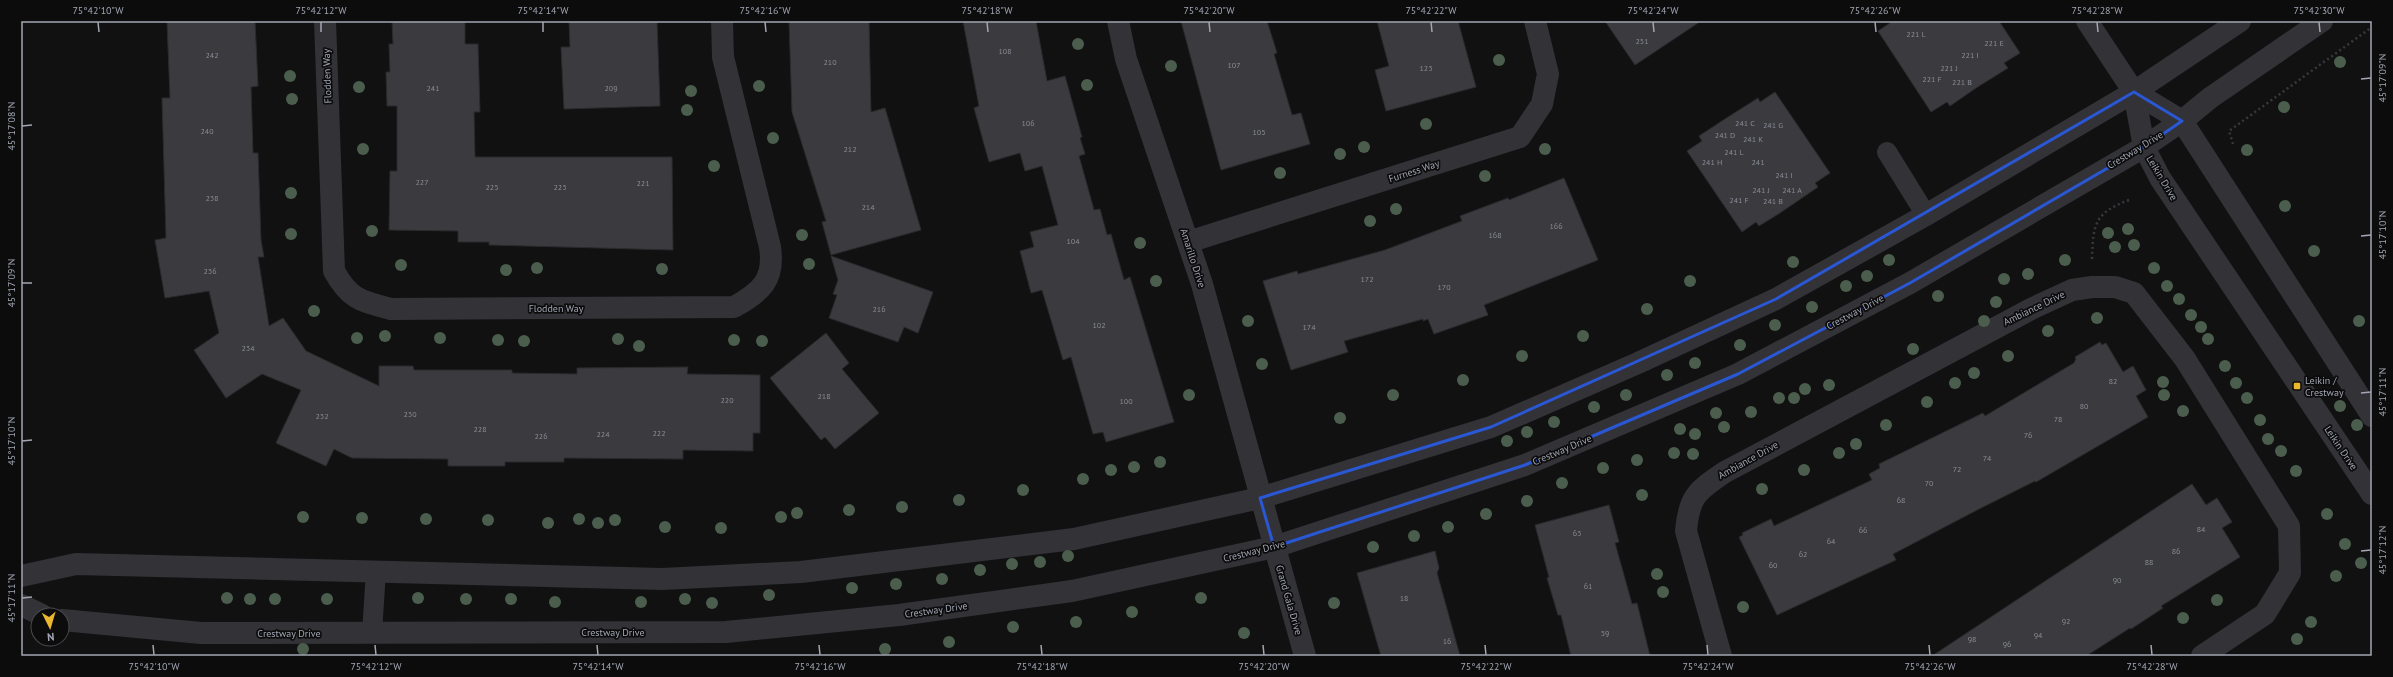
<svg xmlns="http://www.w3.org/2000/svg" width="2393" height="677" viewBox="0 0 2393 677" font-family="'PT Sans',sans-serif">
<style>
.building{fill:#3b3b3f;stroke:#2b2b2e}
.lines{fill:none;stroke-linecap:round;stroke-linejoin:round}
.path{stroke:#38393e;stroke-width:2.5;stroke-dasharray:2 3;stroke-linecap:butt}
.service{stroke:#323237;stroke-width:20}
.minor{stroke:#323237;stroke-width:22}
.tertiary{stroke:#323237;stroke-width:22}
.tree{fill:#4b5e4d}
.marked{fill:none;stroke:#2a57d4;stroke-width:3;stroke-linejoin:round}
.ticks{fill:none;stroke:#a2a6b3;stroke-width:1.5}
.poi-dot{fill:#ecb72f;stroke:#0c0c0d;stroke-width:1.5}
.labels{text-anchor:middle;dominant-baseline:central;stroke-width:3.5;stroke-linejoin:round;paint-order:stroke}
.number-label{font-size:8px;fill:#888b96}
.street-label{font-size:10px;fill:#a2a6b3;stroke:#0c0c0d}
.poi-label{font-size:10px;fill:#a2a6b3;stroke:#0c0c0d;text-anchor:start}
.neatline{fill:none;stroke:#a2a6b3;stroke-width:1.5}
.ticks-label{font-size:10px;text-anchor:middle;fill:#a2a6b3}
</style>
<rect width="100%" height="100%" fill="#111112"/>
<path class="building" d="M167 21H255L258 86 251 87 253 153H258L261 240 264 257H258L269 326 283 318 306 351 379 386V366H413L414 370H512V373L577 374V368L688 367 687 374 760 375V433H753V451L683 450V459L564 458V462H505V466H448V459L352 458 334 449 326 466 276 443 301 390 262 374 226 398 194 350 219 333 209 291 165 298 155 240 166 238 162 98H170Z
M392 21H465V44H478L480 112H474L475 157H672L673 250 489 245V242H458V231L389 230 390 171H397V106H387L386 72H390L389 44H393Z
M569 21H657L660 106 564 109 561 47H570Z
M789 21H869L871 112 885 108 921 230 831 255 822 222 826 221 792 112Z
M963 21H1036L1047 81 1065 76 1082 137 1080 138 1085 154 1079 156 1094 210 1100 209 1107 235 1111 234 1124 280 1130 277 1174 422 1106 442 1103 432 1093 434 1071 357 1063 360 1042 290 1031 293 1020 251 1034 247 1030 232 1058 225 1042 166 1025 171 1020 153 989 162 974 108 979 106Z
M1181 21H1267L1277 53 1274 54 1292 115 1301 113 1310 144 1221 170Z
M1377 21H1458L1476 87 1386 111 1375 70 1389 66Z
M1605 21H1701L1635 65Z
M1893 21H1999L2020 53 2004 63 2008 68 1976 88 1950 106 1947 102 1931 112 1878 31Z
M1775 92 1830 173 1815 183 1818 187 1780 213 1759 226 1756 222 1742 232 1687 151 1702 141 1699 136 1728 117 1758 98 1760 102Z
M1564 178 1598 260 1484 305 1488 315 1434 334 1428 319 1423 321V319L1344 341 1348 352 1291 370 1263 281 1297 271 1298 274 1385 250 1462 221 1460 216 1508 198 1509 200Z
M831 256 933 292 918 333 904 327 898 342 829 318 837 295 833 294 838 280Z
M826 333 849 363 842 369 879 413 835 449 825 437 821 440 770 378Z
M2100 342 2102 345 2106 343 2123 372 2133 366 2146 390 2136 396 2148 417 2036 482 2035 481 1981 508 1893 554 1896 560 1777 615 1739 537 1743 535 1742 533 1771 519 1774 526 1872 480 1869 474 1880 468 1879 464 1983 413 1985 416 2074 363 2076 359 2075 357Z
M2192 484 2206 505 2217 498 2232 522 2222 528 2224 531 2240 557 2161 606 2163 608 2131 629 2130 628 2086 656H1932Z
M1609 505 1619 542 1615 543 1632 604 1637 603 1650 656H1571L1561 615H1558L1547 578 1549 577 1535 525Z
M1435 551 1439 568 1437 573 1460 656H1381L1357 573Z"/>
<g class="lines">
<path class="path" d="M2154 22 2155 21
M2233 144 2229 131 2372 27
M2092 259C2093 223 2095 213 2129 200"/>
<path class="service" d="M1887 152 1926 215
M372 633 376 571"/>
<path class="minor" d="M325 21 334 271C350 300 361 301 391 309L734 307C761 292 775 280 770 247L723 57 722 21
M1118 21 1126 59 1202 284 1305 656
M1188 242 1520 137 1542 104 1548 74 1535 21
M1721 656 1686 531C1689 496 1697 491 1725 472L2033 308 2072 290 2092 287H2115L2134 293 2185 359 2289 526 2290 573 2265 614 2202 656"/>
<path class="tertiary" d="M2087 21 2134 92 2144 147 2160 178 2372 494
M2134 92 2182 121 2372 416
M21 576 76 564 662 579 801 572 1074 539 1260 498 1491 427 1638 363 1776 299 1926 215 2134 92 2240 21
M21 605 42 615
M62 620 201 633 726 632 899 615 1072 591 1274 547 1525 465 1738 374 1910 283 2144 147 2182 121 2210 98 2322 21"/>
</g>
<g class="tree">
<circle cx="1078" cy="44" r="6"/>
<circle cx="1499" cy="60" r="6"/>
<circle cx="2340" cy="62" r="6"/>
<circle cx="1171" cy="66" r="6"/>
<circle cx="290" cy="76" r="6"/>
<circle cx="1087" cy="85" r="6"/>
<circle cx="759" cy="86" r="6"/>
<circle cx="359" cy="87" r="6"/>
<circle cx="691" cy="91" r="6"/>
<circle cx="292" cy="99" r="6"/>
<circle cx="2284" cy="107" r="6"/>
<circle cx="687" cy="110" r="6"/>
<circle cx="1426" cy="124" r="6"/>
<circle cx="773" cy="138" r="6"/>
<circle cx="1364" cy="147" r="6"/>
<circle cx="363" cy="149" r="6"/>
<circle cx="1545" cy="149" r="6"/>
<circle cx="2247" cy="150" r="6"/>
<circle cx="1340" cy="154" r="6"/>
<circle cx="714" cy="166" r="6"/>
<circle cx="1280" cy="173" r="6"/>
<circle cx="1485" cy="176" r="6"/>
<circle cx="291" cy="193" r="6"/>
<circle cx="2285" cy="206" r="6"/>
<circle cx="1396" cy="209" r="6"/>
<circle cx="1370" cy="221" r="6"/>
<circle cx="2128" cy="229" r="6"/>
<circle cx="372" cy="231" r="6"/>
<circle cx="2108" cy="233" r="6"/>
<circle cx="291" cy="234" r="6"/>
<circle cx="802" cy="235" r="6"/>
<circle cx="1140" cy="243" r="6"/>
<circle cx="2134" cy="245" r="6"/>
<circle cx="2115" cy="247" r="6"/>
<circle cx="2314" cy="251" r="6"/>
<circle cx="1889" cy="260" r="6"/>
<circle cx="2065" cy="260" r="6"/>
<circle cx="1793" cy="262" r="6"/>
<circle cx="809" cy="264" r="6"/>
<circle cx="401" cy="265" r="6"/>
<circle cx="537" cy="268" r="6"/>
<circle cx="2154" cy="268" r="6"/>
<circle cx="662" cy="269" r="6"/>
<circle cx="506" cy="270" r="6"/>
<circle cx="2028" cy="274" r="6"/>
<circle cx="1867" cy="276" r="6"/>
<circle cx="2004" cy="279" r="6"/>
<circle cx="1156" cy="281" r="6"/>
<circle cx="1690" cy="281" r="6"/>
<circle cx="1846" cy="286" r="6"/>
<circle cx="2167" cy="286" r="6"/>
<circle cx="1938" cy="296" r="6"/>
<circle cx="2179" cy="299" r="6"/>
<circle cx="1996" cy="302" r="6"/>
<circle cx="1812" cy="307" r="6"/>
<circle cx="1647" cy="309" r="6"/>
<circle cx="314" cy="311" r="6"/>
<circle cx="2191" cy="315" r="6"/>
<circle cx="2097" cy="318" r="6"/>
<circle cx="1248" cy="321" r="6"/>
<circle cx="1984" cy="321" r="6"/>
<circle cx="2359" cy="321" r="6"/>
<circle cx="1775" cy="325" r="6"/>
<circle cx="2201" cy="327" r="6"/>
<circle cx="2048" cy="331" r="6"/>
<circle cx="385" cy="336" r="6"/>
<circle cx="1583" cy="336" r="6"/>
<circle cx="357" cy="338" r="6"/>
<circle cx="440" cy="338" r="6"/>
<circle cx="618" cy="339" r="6"/>
<circle cx="2208" cy="339" r="6"/>
<circle cx="498" cy="340" r="6"/>
<circle cx="734" cy="340" r="6"/>
<circle cx="524" cy="341" r="6"/>
<circle cx="762" cy="341" r="6"/>
<circle cx="1740" cy="345" r="6"/>
<circle cx="639" cy="346" r="6"/>
<circle cx="1913" cy="349" r="6"/>
<circle cx="1522" cy="356" r="6"/>
<circle cx="2008" cy="356" r="6"/>
<circle cx="1695" cy="363" r="6"/>
<circle cx="1262" cy="364" r="6"/>
<circle cx="2225" cy="366" r="6"/>
<circle cx="1974" cy="373" r="6"/>
<circle cx="1667" cy="375" r="6"/>
<circle cx="1463" cy="380" r="6"/>
<circle cx="2163" cy="382" r="6"/>
<circle cx="1955" cy="383" r="6"/>
<circle cx="2236" cy="383" r="6"/>
<circle cx="1829" cy="385" r="6"/>
<circle cx="1805" cy="389" r="6"/>
<circle cx="1189" cy="395" r="6"/>
<circle cx="1393" cy="395" r="6"/>
<circle cx="1626" cy="395" r="6"/>
<circle cx="2164" cy="395" r="6"/>
<circle cx="1779" cy="398" r="6"/>
<circle cx="1794" cy="398" r="6"/>
<circle cx="2247" cy="398" r="6"/>
<circle cx="1927" cy="402" r="6"/>
<circle cx="2340" cy="406" r="6"/>
<circle cx="1594" cy="407" r="6"/>
<circle cx="2183" cy="411" r="6"/>
<circle cx="1751" cy="412" r="6"/>
<circle cx="1716" cy="413" r="6"/>
<circle cx="1340" cy="418" r="6"/>
<circle cx="2260" cy="420" r="6"/>
<circle cx="1554" cy="422" r="6"/>
<circle cx="1886" cy="425" r="6"/>
<circle cx="2357" cy="425" r="6"/>
<circle cx="1724" cy="427" r="6"/>
<circle cx="1680" cy="429" r="6"/>
<circle cx="1527" cy="432" r="6"/>
<circle cx="1695" cy="434" r="6"/>
<circle cx="2268" cy="439" r="6"/>
<circle cx="1507" cy="441" r="6"/>
<circle cx="1856" cy="444" r="6"/>
<circle cx="2281" cy="451" r="6"/>
<circle cx="1674" cy="453" r="6"/>
<circle cx="1839" cy="453" r="6"/>
<circle cx="1693" cy="454" r="6"/>
<circle cx="1637" cy="460" r="6"/>
<circle cx="1160" cy="462" r="6"/>
<circle cx="1134" cy="467" r="6"/>
<circle cx="1603" cy="468" r="6"/>
<circle cx="1111" cy="470" r="6"/>
<circle cx="1804" cy="470" r="6"/>
<circle cx="2296" cy="471" r="6"/>
<circle cx="1083" cy="479" r="6"/>
<circle cx="1562" cy="483" r="6"/>
<circle cx="1762" cy="489" r="6"/>
<circle cx="1023" cy="490" r="6"/>
<circle cx="1642" cy="495" r="6"/>
<circle cx="959" cy="500" r="6"/>
<circle cx="1527" cy="501" r="6"/>
<circle cx="902" cy="507" r="6"/>
<circle cx="849" cy="510" r="6"/>
<circle cx="797" cy="513" r="6"/>
<circle cx="1486" cy="514" r="6"/>
<circle cx="2327" cy="514" r="6"/>
<circle cx="303" cy="517" r="6"/>
<circle cx="781" cy="517" r="6"/>
<circle cx="362" cy="518" r="6"/>
<circle cx="426" cy="519" r="6"/>
<circle cx="579" cy="519" r="6"/>
<circle cx="488" cy="520" r="6"/>
<circle cx="615" cy="520" r="6"/>
<circle cx="548" cy="523" r="6"/>
<circle cx="598" cy="523" r="6"/>
<circle cx="665" cy="527" r="6"/>
<circle cx="1448" cy="527" r="6"/>
<circle cx="721" cy="528" r="6"/>
<circle cx="1414" cy="536" r="6"/>
<circle cx="2345" cy="544" r="6"/>
<circle cx="1373" cy="547" r="6"/>
<circle cx="1068" cy="556" r="6"/>
<circle cx="1040" cy="562" r="6"/>
<circle cx="2361" cy="563" r="6"/>
<circle cx="1012" cy="564" r="6"/>
<circle cx="980" cy="570" r="6"/>
<circle cx="1657" cy="574" r="6"/>
<circle cx="2336" cy="576" r="6"/>
<circle cx="942" cy="579" r="6"/>
<circle cx="896" cy="584" r="6"/>
<circle cx="852" cy="588" r="6"/>
<circle cx="1663" cy="592" r="6"/>
<circle cx="769" cy="595" r="6"/>
<circle cx="227" cy="598" r="6"/>
<circle cx="418" cy="598" r="6"/>
<circle cx="1201" cy="598" r="6"/>
<circle cx="250" cy="599" r="6"/>
<circle cx="275" cy="599" r="6"/>
<circle cx="327" cy="599" r="6"/>
<circle cx="466" cy="599" r="6"/>
<circle cx="511" cy="599" r="6"/>
<circle cx="685" cy="599" r="6"/>
<circle cx="2217" cy="600" r="6"/>
<circle cx="555" cy="602" r="6"/>
<circle cx="641" cy="602" r="6"/>
<circle cx="712" cy="603" r="6"/>
<circle cx="1334" cy="603" r="6"/>
<circle cx="1743" cy="607" r="6"/>
<circle cx="1132" cy="612" r="6"/>
<circle cx="2183" cy="618" r="6"/>
<circle cx="1076" cy="622" r="6"/>
<circle cx="2311" cy="622" r="6"/>
<circle cx="1013" cy="627" r="6"/>
<circle cx="1244" cy="633" r="6"/>
<circle cx="2297" cy="639" r="6"/>
<circle cx="949" cy="642" r="6"/>
<circle cx="303" cy="649" r="6"/>
<circle cx="885" cy="649" r="6"/>
</g>
<path class="marked" d="M2134 92 2182 121 2144 147 1910 283 1738 374 1525 465 1274 547 1260 498 1491 427 1776 299Z"/>
<path class="ticks" d="M98 22 99 32M321 22V32M543 22V32M765 22 766 32M987 22 988 32M1209 22 1210 32M1431 22 1432 32M1653 22 1654 32M1875 22 1876 32M2097 22 2098 32M2319 22 2320 32M2361 79 2371 78M22 126 32 125M2361 236 2371 235M22 283H32M2361 393 2371 392M22 441 32 440M2361 551 2371 550M22 598 32 597M153 645 154 655M375 645 376 655M597 645 598 655M819 645 820 655M1041 645 1042 655M1263 645 1264 655M1485 645 1486 655M1707 645 1708 655M1929 645 1930 655M2151 645 2152 655"/>
<rect class="poi-dot" x="2293" y="382" width="8" height="8" rx="2"/>
<g class="labels">
<g class="number-label">
<text x="1916" y="34">221 L</text>
<text x="1642" y="41">251</text>
<text x="1994" y="43">221 E</text>
<text x="1005" y="51">108</text>
<text x="212" y="55">242</text>
<text x="1970" y="55">221 I</text>
<text x="830" y="62">210</text>
<text x="1234" y="65">107</text>
<text x="1426" y="68">123</text>
<text x="1949" y="68">221 J</text>
<text x="1932" y="79">221 F</text>
<text x="1962" y="82">221 B</text>
<text x="433" y="88">241</text>
<text x="611" y="88">209</text>
<text x="1028" y="123">106</text>
<text x="1745" y="123">241 C</text>
<text x="1773" y="125">241 G</text>
<text x="207" y="131">240</text>
<text x="1259" y="132">105</text>
<text x="1725" y="135">241 D</text>
<text x="1753" y="139">241 K</text>
<text x="850" y="149">212</text>
<text x="1734" y="152">241 L</text>
<text x="1712" y="162">241 H</text>
<text x="1758" y="162">241</text>
<text x="1784" y="175">241 I</text>
<text x="422" y="182">227</text>
<text x="643" y="183">221</text>
<text x="492" y="187">225</text>
<text x="560" y="187">223</text>
<text x="1761" y="190">241 J</text>
<text x="1792" y="190">241 A</text>
<text x="212" y="198">238</text>
<text x="1739" y="200">241 F</text>
<text x="1773" y="201">241 B</text>
<text x="868" y="207">214</text>
<text x="1556" y="226">166</text>
<text x="1495" y="235">168</text>
<text x="1073" y="241">104</text>
<text x="210" y="271">236</text>
<text x="1367" y="279">172</text>
<text x="1444" y="287">170</text>
<text x="879" y="309">216</text>
<text x="1099" y="325">102</text>
<text x="1309" y="327">174</text>
<text x="248" y="348">234</text>
<text x="2113" y="381">82</text>
<text x="824" y="396">218</text>
<text x="727" y="400">220</text>
<text x="1126" y="401">100</text>
<text x="2084" y="406">80</text>
<text x="410" y="414">230</text>
<text x="322" y="416">232</text>
<text x="2058" y="419">78</text>
<text x="480" y="429">228</text>
<text x="659" y="433">222</text>
<text x="603" y="434">224</text>
<text x="2028" y="435">76</text>
<text x="541" y="436">226</text>
<text x="1987" y="458">74</text>
<text x="1957" y="469">72</text>
<text x="1929" y="483">70</text>
<text x="1901" y="500">68</text>
<text x="2201" y="529">84</text>
<text x="1863" y="530">66</text>
<text x="1577" y="533">63</text>
<text x="1831" y="541">64</text>
<text x="2176" y="551">86</text>
<text x="1803" y="554">62</text>
<text x="2149" y="562">88</text>
<text x="1773" y="565">60</text>
<text x="2117" y="580">90</text>
<text x="1588" y="586">61</text>
<text x="1404" y="598">18</text>
<text x="2066" y="621">92</text>
<text x="1605" y="633">59</text>
<text x="2038" y="635">94</text>
<text x="1972" y="639">98</text>
<text x="1447" y="641">16</text>
<text x="2007" y="644">96</text>
</g>
<g class="street-label">
<text transform="translate(327 76) rotate(-92)">Flodden Way</text>
<text transform="translate(2135 150) rotate(-31)">Crestway Drive</text>
<text transform="translate(1414 171) rotate(-18)">Furness Way</text>
<text transform="translate(2162 178) rotate(59)">Leikin Drive</text>
<text transform="translate(1193 258) rotate(72)">Amarillo Drive</text>
<text x="556" y="308">Flodden Way</text>
<text transform="translate(2034 308) rotate(-26)">Ambiance Drive</text>
<text transform="translate(1855 312) rotate(-28)">Crestway Drive</text>
<text transform="translate(2341 448) rotate(56)">Leikin Drive</text>
<text transform="translate(1562 450) rotate(-23)">Crestway Drive</text>
<text transform="translate(1748 460) rotate(-29)">Ambiance Drive</text>
<text transform="translate(1254 551) rotate(-14)">Crestway Drive</text>
<text transform="translate(1289 600) rotate(74)">Grand Gala Drive</text>
<text transform="translate(936 610) rotate(-8)">Crestway Drive</text>
<text x="613" y="632">Crestway Drive</text>
<text x="289" y="633">Crestway Drive</text>
</g>
<g class="poi-label">
<text x="2305" y="380">Leikin /<tspan x="2305" dy="12">Crestway</tspan></text>
</g>
</g>
<rect width="2393" height="677" fill="none" stroke="#0c0c0d" stroke-width="44"/>
<g transform="translate(50 627) rotate(175)"><circle r="19" fill="#0c0c0d" stroke="#484a4f"/>
<path d="M0-3L7 15L0 10L-7 15Z" fill="#ecb72f"/>
<text y="-6" font-size="11" font-weight="bold" text-anchor="middle" fill="#a2a6b3">N</text>
</g>
<rect x="22" y="22" width="2349" height="633" class="neatline"/>
<g class="ticks-label">
<text x="98" y="14">75°42'10"W</text>
<text x="321" y="14">75°42'12"W</text>
<text x="543" y="14">75°42'14"W</text>
<text x="765" y="14">75°42'16"W</text>
<text x="987" y="14">75°42'18"W</text>
<text x="1209" y="14">75°42'20"W</text>
<text x="1431" y="14">75°42'22"W</text>
<text x="1653" y="14">75°42'24"W</text>
<text x="1875" y="14">75°42'26"W</text>
<text x="2097" y="14">75°42'28"W</text>
<text x="2319" y="14">75°42'30"W</text>
<text transform="translate(2382 78) rotate(-90)" y="4">45°17'09"N</text>
<text transform="translate(11 126) rotate(-90)" y="4">45°17'08"N</text>
<text transform="translate(2382 235) rotate(-90)" y="4">45°17'10"N</text>
<text transform="translate(11 283) rotate(-90)" y="4">45°17'09"N</text>
<text transform="translate(2382 392) rotate(-90)" y="4">45°17'11"N</text>
<text transform="translate(11 441) rotate(-90)" y="4">45°17'10"N</text>
<text transform="translate(2382 550) rotate(-90)" y="4">45°17'12"N</text>
<text transform="translate(11 598) rotate(-90)" y="4">45°17'11"N</text>
<text x="154" y="670">75°42'10"W</text>
<text x="376" y="670">75°42'12"W</text>
<text x="598" y="670">75°42'14"W</text>
<text x="820" y="670">75°42'16"W</text>
<text x="1042" y="670">75°42'18"W</text>
<text x="1264" y="670">75°42'20"W</text>
<text x="1486" y="670">75°42'22"W</text>
<text x="1708" y="670">75°42'24"W</text>
<text x="1930" y="670">75°42'26"W</text>
<text x="2152" y="670">75°42'28"W</text>
</g>
</svg>
